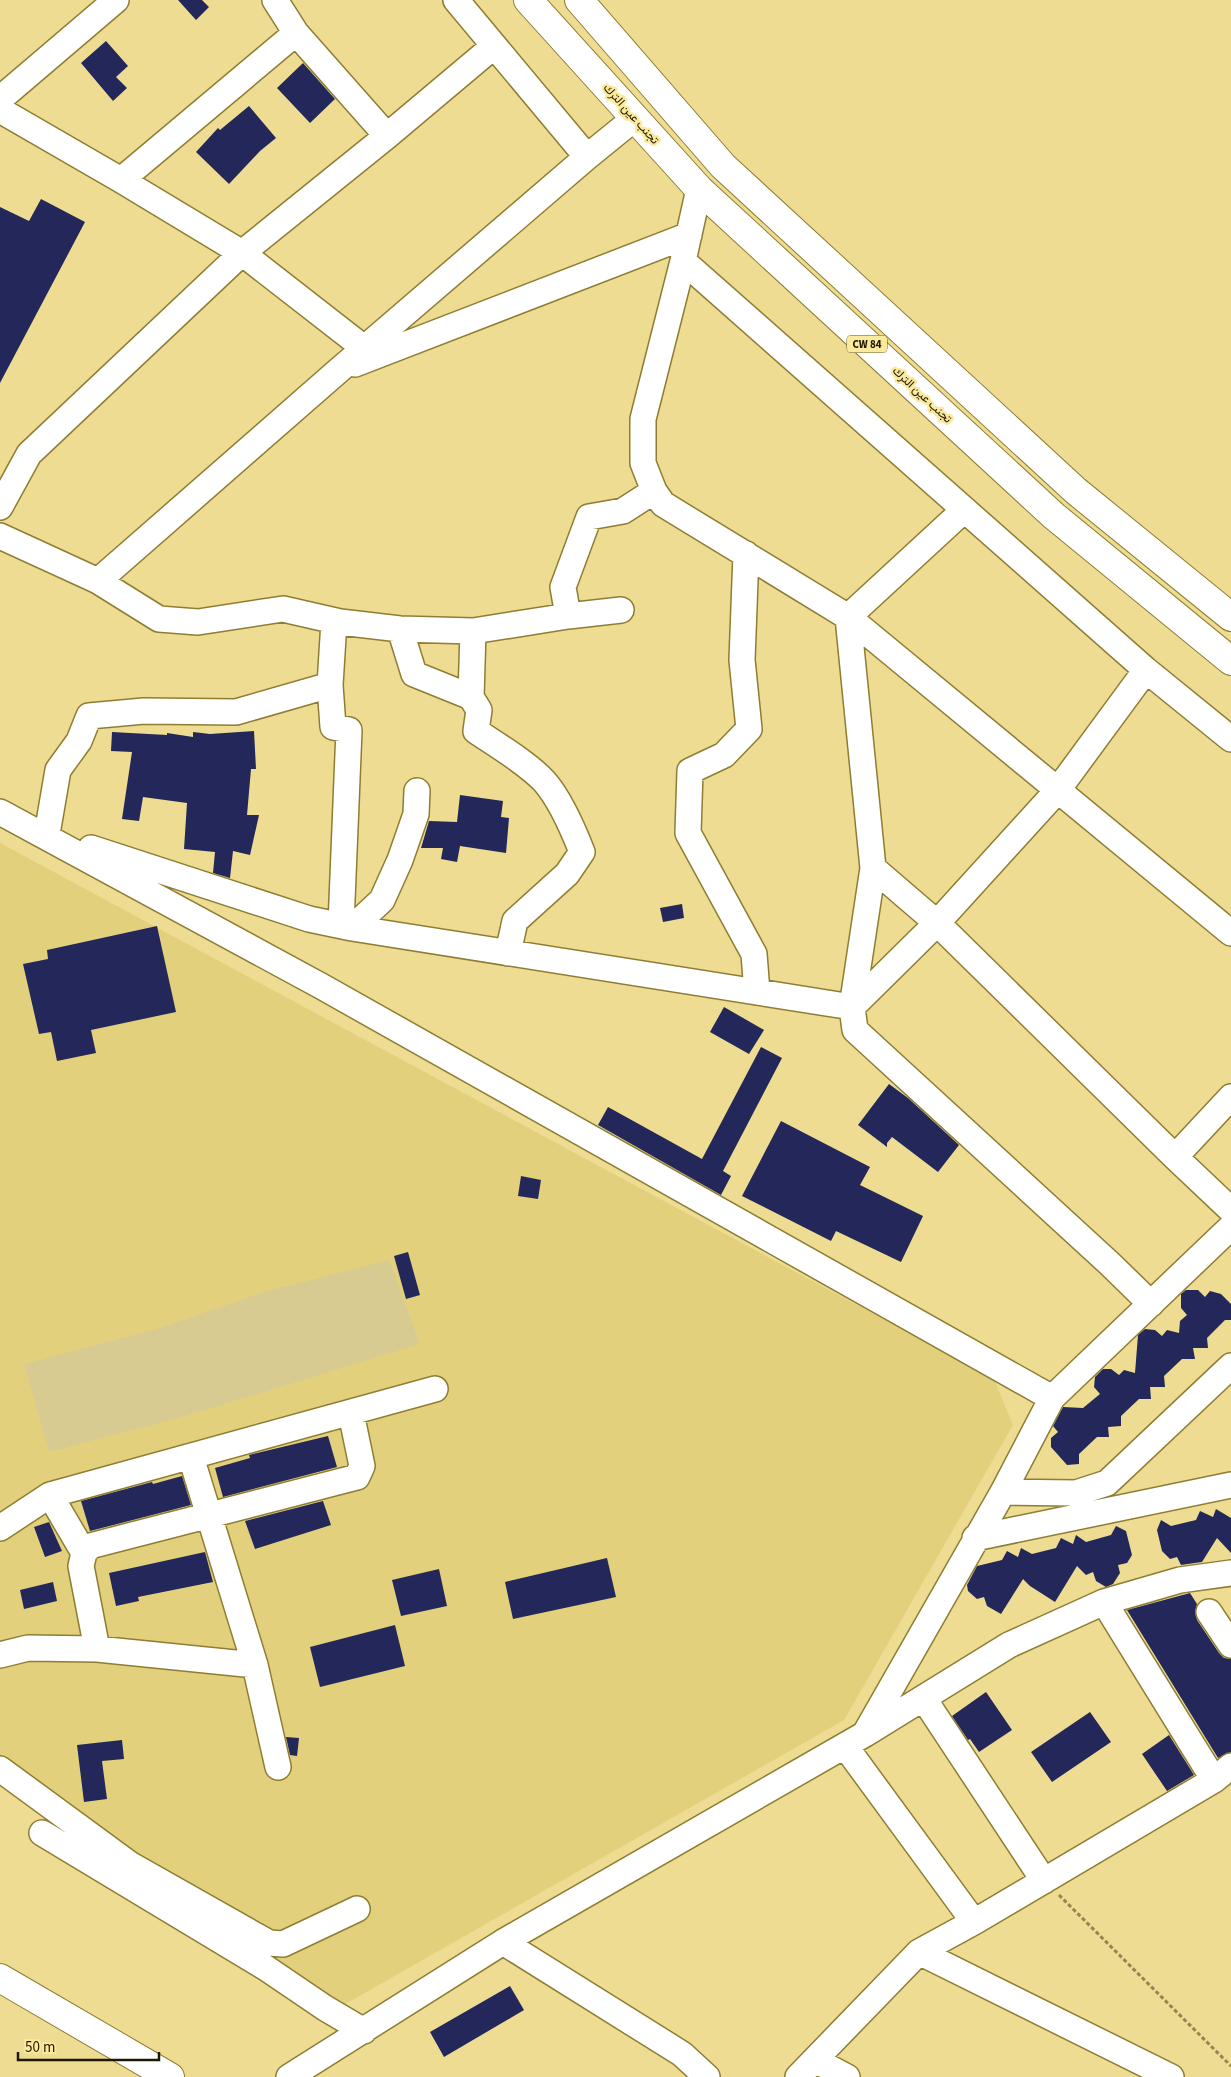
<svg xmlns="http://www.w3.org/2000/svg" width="1231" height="2077" viewBox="0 0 1231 2077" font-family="'Source Sans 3',Vazirmatn,sans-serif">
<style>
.built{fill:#e3d07c}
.green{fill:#d8cb92}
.building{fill:#23275a}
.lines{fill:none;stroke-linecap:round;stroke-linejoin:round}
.minor-casing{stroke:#8e7d32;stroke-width:28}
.major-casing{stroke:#8e7d32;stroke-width:30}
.highway-casing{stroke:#8e7d32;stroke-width:30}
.path{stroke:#928651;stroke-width:3;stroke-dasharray:4 2.5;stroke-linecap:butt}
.minor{stroke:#fff;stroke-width:25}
.major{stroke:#fff;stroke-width:28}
.highway{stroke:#fff;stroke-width:28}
.labels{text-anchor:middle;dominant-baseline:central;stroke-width:5;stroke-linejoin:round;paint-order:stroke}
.shield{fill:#fbe99d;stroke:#61572f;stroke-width:1}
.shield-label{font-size:11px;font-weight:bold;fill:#1f1800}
.street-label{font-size:12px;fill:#1f1800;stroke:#fbe99d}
</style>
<rect width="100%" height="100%" fill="#eddc91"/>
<path class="built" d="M0 843 994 1379 1013 1425 844 1720 333 2011 0 1783Z"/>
<path class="green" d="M389 1260 420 1344 182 1417 49 1452 24 1364 156 1329 268 1291Z"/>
<path class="building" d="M178 0H202L209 7 196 20Z
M106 41 128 66 116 77 127 88 113 101 81 63Z
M303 63 335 99 310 123 277 88Z
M249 106 276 138 260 151 229 184 196 152 218 128 220 130Z
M41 199 85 222 0 383V207L29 221Z
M254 731 256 769H251L247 815H259L250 855 233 851 230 878 213 873 215 852 184 849 187 803 143 797 139 821 122 819 132 752 111 751 112 732 167 735V733L193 737V732L210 734Z
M460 795 503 801 501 817 509 818 506 853 460 846 457 862 441 859 443 848H421L429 821 457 822Z
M682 904 684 918 663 922 660 908Z
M157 926 176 1012 91 1030 96 1053 57 1061 51 1032 39 1034 23 964 48 959 47 950Z
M724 1007 764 1030 749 1054 710 1032Z
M761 1047 782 1058 723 1171 731 1176 721 1195 598 1125 608 1107 702 1159Z
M889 1084 908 1098 959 1145 938 1172 892 1137 887 1143V1147L858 1125Z
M781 1121 870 1167 860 1185 923 1216 901 1262 836 1231 831 1241 742 1196Z
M521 1176 541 1180 538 1199 518 1196Z
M408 1252 420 1295 406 1299 394 1256Z
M1186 1290H1198L1205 1297 1210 1291 1221 1294 1231 1304V1320H1225L1207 1338 1208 1348H1193L1195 1359H1182L1164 1376 1165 1387H1150L1151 1399H1139L1121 1416V1426L1108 1427 1109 1437H1097L1079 1454V1464L1067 1465 1051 1447V1438L1058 1432 1053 1426 1063 1407 1083 1408 1100 1394 1094 1387 1095 1377 1103 1369H1111L1119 1375 1124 1370 1135 1373 1138 1335 1145 1329 1155 1330 1162 1336 1167 1330 1179 1333 1180 1321 1187 1315 1181 1308V1294Z
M328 1436 337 1467 223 1497 215 1468 250 1458 249 1455Z
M182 1476 191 1505 90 1531 81 1501 152 1482 153 1484Z
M323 1501 331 1525 255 1549 245 1521Z
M1216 1509 1231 1518V1553L1217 1538 1202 1562 1181 1565 1177 1557 1170 1559 1162 1551 1157 1530 1161 1520 1171 1526 1196 1520 1200 1511 1213 1517Z
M49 1522 62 1551 45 1557 34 1527Z
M1116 1526 1126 1531 1132 1555 1127 1563 1118 1565 1120 1573 1113 1584 1106 1587 1096 1581 1093 1572 1086 1575 1077 1566 1055 1602 1030 1586 1023 1579 1001 1614 987 1606 984 1597 977 1599 968 1591 967 1585 977 1566 1002 1560 1007 1551 1018 1557 1021 1548 1032 1554 1056 1548 1061 1538 1073 1544 1076 1535 1086 1542 1111 1535Z
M205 1552 213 1582 138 1597 139 1601 116 1606 109 1573Z
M607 1558 616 1597 513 1619 505 1582Z
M439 1569 447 1606 401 1616 392 1580Z
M53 1582 57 1601 24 1609 20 1590Z
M1190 1593 1197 1604 1195 1612 1197 1620 1219 1653 1224 1658 1231 1659V1752L1218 1758 1127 1610Z
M395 1625 405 1666 320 1687 310 1647Z
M986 1692 1012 1730 979 1752 970 1739 968 1740 952 1716Z
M1090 1712 1111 1742 1052 1782 1031 1752Z
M1169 1735 1194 1775 1167 1791 1142 1754Z
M286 1737 299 1738 297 1756 290 1755Z
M122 1740 124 1759 102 1761 107 1799 84 1802 77 1745Z
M510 1986 524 2010 444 2057 430 2032Z"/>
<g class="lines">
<g class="minor-casing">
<path id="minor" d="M275 0 296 33 387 136
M456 0 587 157
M0 99 116 0
M0 110 121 180 242 253 364 348
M121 180 296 33
M699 189 683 261 643 419V463L654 491 663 504 848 617 1231 933
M683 261 1146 670 1231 739
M355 364 689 235
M0 507 29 454 242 253 387 136 494 46
M964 510 848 617 873 868 852 1007 855 1030 1110 1264 1151 1304
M0 536 98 581 159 619 198 622 283 609 340 622 400 629 473 631 568 616 621 610
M746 554 742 660 749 729 724 755 690 771 688 833 754 954 757 992
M98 581 338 371 587 157 635 118
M568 616 563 587 589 517 623 511 654 491
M400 629 414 674 471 697
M473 631 471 697 479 710 476 731C497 745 527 763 544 781 560 799 573 829 582 852L567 874 515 921 508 953
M330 685 333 727 349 730 341 925
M0 812 321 986 1052 1398
M47 834 58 770 79 741 89 716 144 711 236 712 330 685 334 621
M91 848 309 919 352 928 852 1007
M873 868 937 923 1175 1157 1231 1210
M352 928 382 900 400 860 416 814 417 791
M852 1007 937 923 1057 791 1146 670
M1175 1157 1231 1097
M191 1457 255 1665 278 1767
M1003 1492 1076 1493 1107 1483 1231 1366
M50 1495 84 1553
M0 1528 50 1495 435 1389
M975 1538 1231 1485
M1104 1602 1214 1780
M1209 1612 1231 1645
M97 1649 81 1566 84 1553 90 1546 357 1477 362 1466 351 1413
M0 1655 28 1648 97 1649 255 1665
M924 1699 1044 1881
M866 1732 1003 1492 1052 1398 1231 1227
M845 1746 974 1922
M0 1769 131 1865 269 1943 283 1944 357 1909
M42 1833 266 1968 325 2008 364 2031
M503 1942 682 2054 707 2077
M919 1952 1171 2077
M815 2060 847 2077
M289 2077 503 1942 865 1734 1009 1645 1104 1602 1180 1580 1231 1573
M798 2077 919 1952 974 1922 1214 1780 1231 1766"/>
</g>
<g class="major-casing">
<path id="major" d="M0 1978 170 2077"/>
</g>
<g class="highway-casing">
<path id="highway" d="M528 0 699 189 1054 516 1231 661
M579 0 723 166 1076 491 1231 617"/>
</g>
<path class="path" d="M1059 1895 1231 2066"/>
<use href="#minor" class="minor"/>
<use href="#major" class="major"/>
<use href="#highway" class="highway"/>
</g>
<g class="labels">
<rect class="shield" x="847" y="335.5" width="40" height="17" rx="4"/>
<g class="shield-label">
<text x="867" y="344">CW 84</text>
</g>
<g class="street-label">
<text transform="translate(631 114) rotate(48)">تجنب عين الترك</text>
<text transform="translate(922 395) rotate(43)">تجنب عين الترك</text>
</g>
</g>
<path d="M18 2052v8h141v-8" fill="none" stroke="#1f1800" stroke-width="2.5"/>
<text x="25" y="2052" font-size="15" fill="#1f1800" stroke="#fbe99d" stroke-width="4" paint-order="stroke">50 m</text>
</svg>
